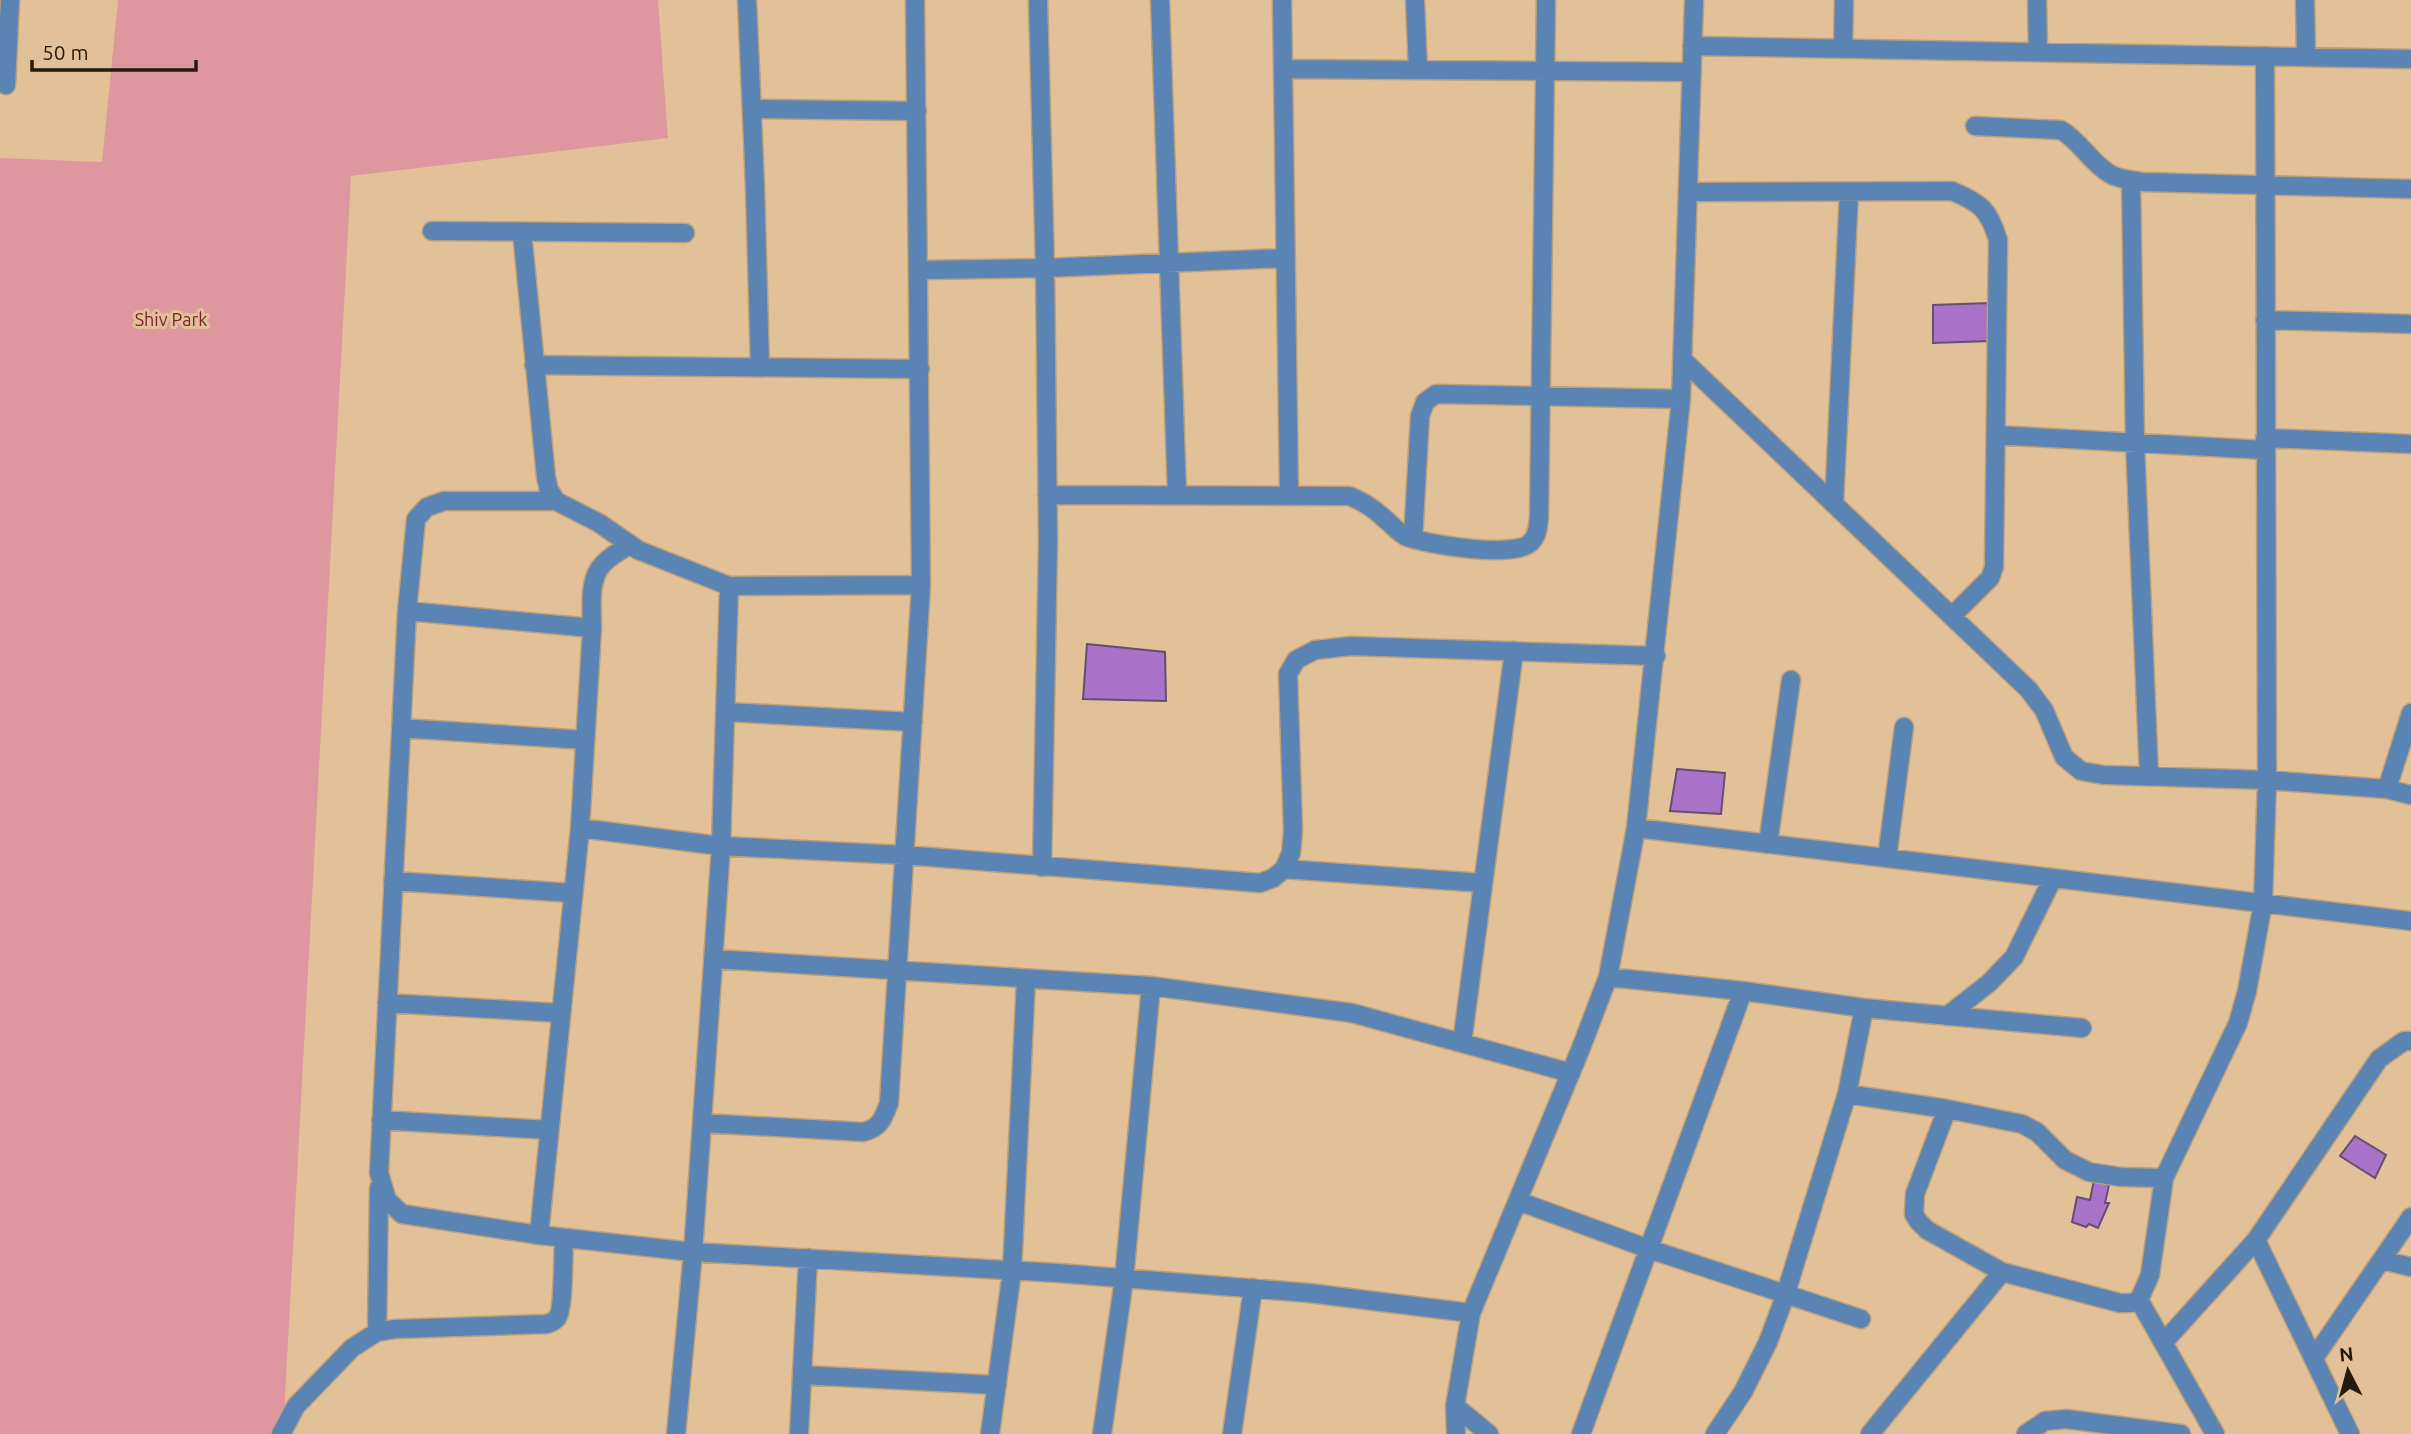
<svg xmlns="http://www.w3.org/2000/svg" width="2411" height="1434" viewBox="0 0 2411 1434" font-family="Ubuntu,sans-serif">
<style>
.green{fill:#de979f}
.building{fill:#a973c9;stroke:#654e73;stroke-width:2}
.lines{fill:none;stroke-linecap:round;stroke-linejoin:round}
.minor-casing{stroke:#bca07c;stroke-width:21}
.minor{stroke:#5984b4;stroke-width:18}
.labels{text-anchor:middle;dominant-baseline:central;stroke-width:6;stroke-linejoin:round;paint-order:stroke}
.park-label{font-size:18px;fill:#811e35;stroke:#e2c198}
</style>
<rect width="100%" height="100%" fill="#e2c198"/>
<path class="green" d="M118 0H658L668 138 351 176 283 1434H0V158L102 162Z"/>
<path class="building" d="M1989 303 1990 341 1933 343V305Z
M1087 644 1165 652 1166 701 1083 699Z
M1677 769 1725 773 1721 814 1670 811Z
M2355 1136 2386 1155 2375 1178 2340 1156Z
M2094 1180 2109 1185 2105 1203H2109L2098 1228 2089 1224 2086 1227 2072 1222 2077 1197 2090 1200Z"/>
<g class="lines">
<g class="minor-casing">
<path id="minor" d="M747 0 755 187 760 367
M1038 0 1045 268 1048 542 1042 867
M1160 0 1177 495
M1282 0 1289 495
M1415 0 1418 70
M2037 0 2038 52
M2305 0 2306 57
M1692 46 2411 59
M1843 49 1844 0
M1284 69 1692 72
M6 85 10 0
M752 109 917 111
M1975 126 2061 130C2080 141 2091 163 2110 174 2120 180 2132 180 2143 182L2411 189
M2131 180 2135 443 2149 776
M1688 192 1952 191C1981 203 1989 210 1998 240L1994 567 1990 578 1952 616
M432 231 685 233
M522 232 546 477 549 490 556 501 599 523 638 550 729 586 921 585
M919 270 1045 268 1286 258
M2265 320 2411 324
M1683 360 2029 690 2044 710 2064 757 2081 771 2104 775 2267 780 2387 789 2411 795
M534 365 920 369
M1996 435 2265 450
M2265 438 2411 444
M1047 495 1349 496C1363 501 1373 508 1385 519 1391 524 1398 532 1405 536 1426 545 1517 559 1531 542 1538 535 1538 526 1539 517L1546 0
M556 501H444L427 507 416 519 407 611 379 1173 387 1200 402 1214 539 1235 693 1252 721 846 729 586
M1834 504 1849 192
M1413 539 1420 416 1425 402 1436 394 1681 399
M407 611 592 628
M727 712 913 722
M401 728 585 740
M2387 789 2411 713
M580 828 721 846 904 855 1260 883 1273 878 1284 869 1291 853 1293 831 1288 674 1296 660 1315 650 1351 646 1656 656
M1636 828 2411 921
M1768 844 1791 680
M1887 858 1904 727
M1284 869 1483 883
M393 881 573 893
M714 959 1151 986 1352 1013 1571 1073
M1608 977 1743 991 1864 1008 2082 1028
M387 1003 561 1013
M1947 1016 1989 983 2014 957 2053 878
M1462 1043 1514 651
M1847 1094 1947 1109 2022 1124 2037 1132 2065 1160 2089 1172 2121 1177 2164 1178
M1947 1109 1915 1194 1914 1214 1918 1221 1927 1230 2002 1272 2120 1303H2131L2139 1300 2150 1275 2164 1178 2238 1023 2247 991 2263 903 2267 780 2265 56
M381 1120 549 1130
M702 1123 863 1132C880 1128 883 1119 889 1103L921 585 915 0
M1518 1201 1649 1249 1861 1319
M539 1235 580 828 592 628C592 609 588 579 603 564 610 556 621 550 630 545
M2256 1240 2350 1434
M2382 1260 2411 1267
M2139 1300 2215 1434
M377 1332 379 1188
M2164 1342 2256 1240 2379 1059 2404 1041H2411
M2314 1358 2411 1217
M802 1375 997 1385
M1455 1406 1489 1434
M281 1434 296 1406 352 1348 377 1332 395 1329 547 1324C552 1322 554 1322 557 1318 564 1310 563 1252 564 1238
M676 1434 693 1252 1058 1273 1309 1293 1471 1313
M799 1434 808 1258
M990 1434 1012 1271 1026 979
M1102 1434 1124 1279 1151 986
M1232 1434 1253 1288
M1456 1434 1455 1406 1471 1313 1581 1048 1608 977 1636 828 1681 399 1694 0
M1581 1434 1743 991
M1715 1434 1743 1392 1768 1342 1785 1296 1847 1094 1864 1008
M1870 1434 2002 1272
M2026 1434 2045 1421 2066 1419 2181 1434"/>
</g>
<use href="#minor" class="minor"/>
</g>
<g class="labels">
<g class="park-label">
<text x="171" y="319">Shiv Park</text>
</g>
</g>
<g transform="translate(2348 1371) rotate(354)" stroke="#e2c198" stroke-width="5" paint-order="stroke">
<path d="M0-5L12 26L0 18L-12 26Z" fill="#261a0a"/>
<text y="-10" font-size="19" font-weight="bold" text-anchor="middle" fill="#261a0a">N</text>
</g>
<path d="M32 60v10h164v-10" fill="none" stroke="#261a0a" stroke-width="3.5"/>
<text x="42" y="60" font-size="21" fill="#261a0a" stroke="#e2c198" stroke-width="5" paint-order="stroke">50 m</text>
</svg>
